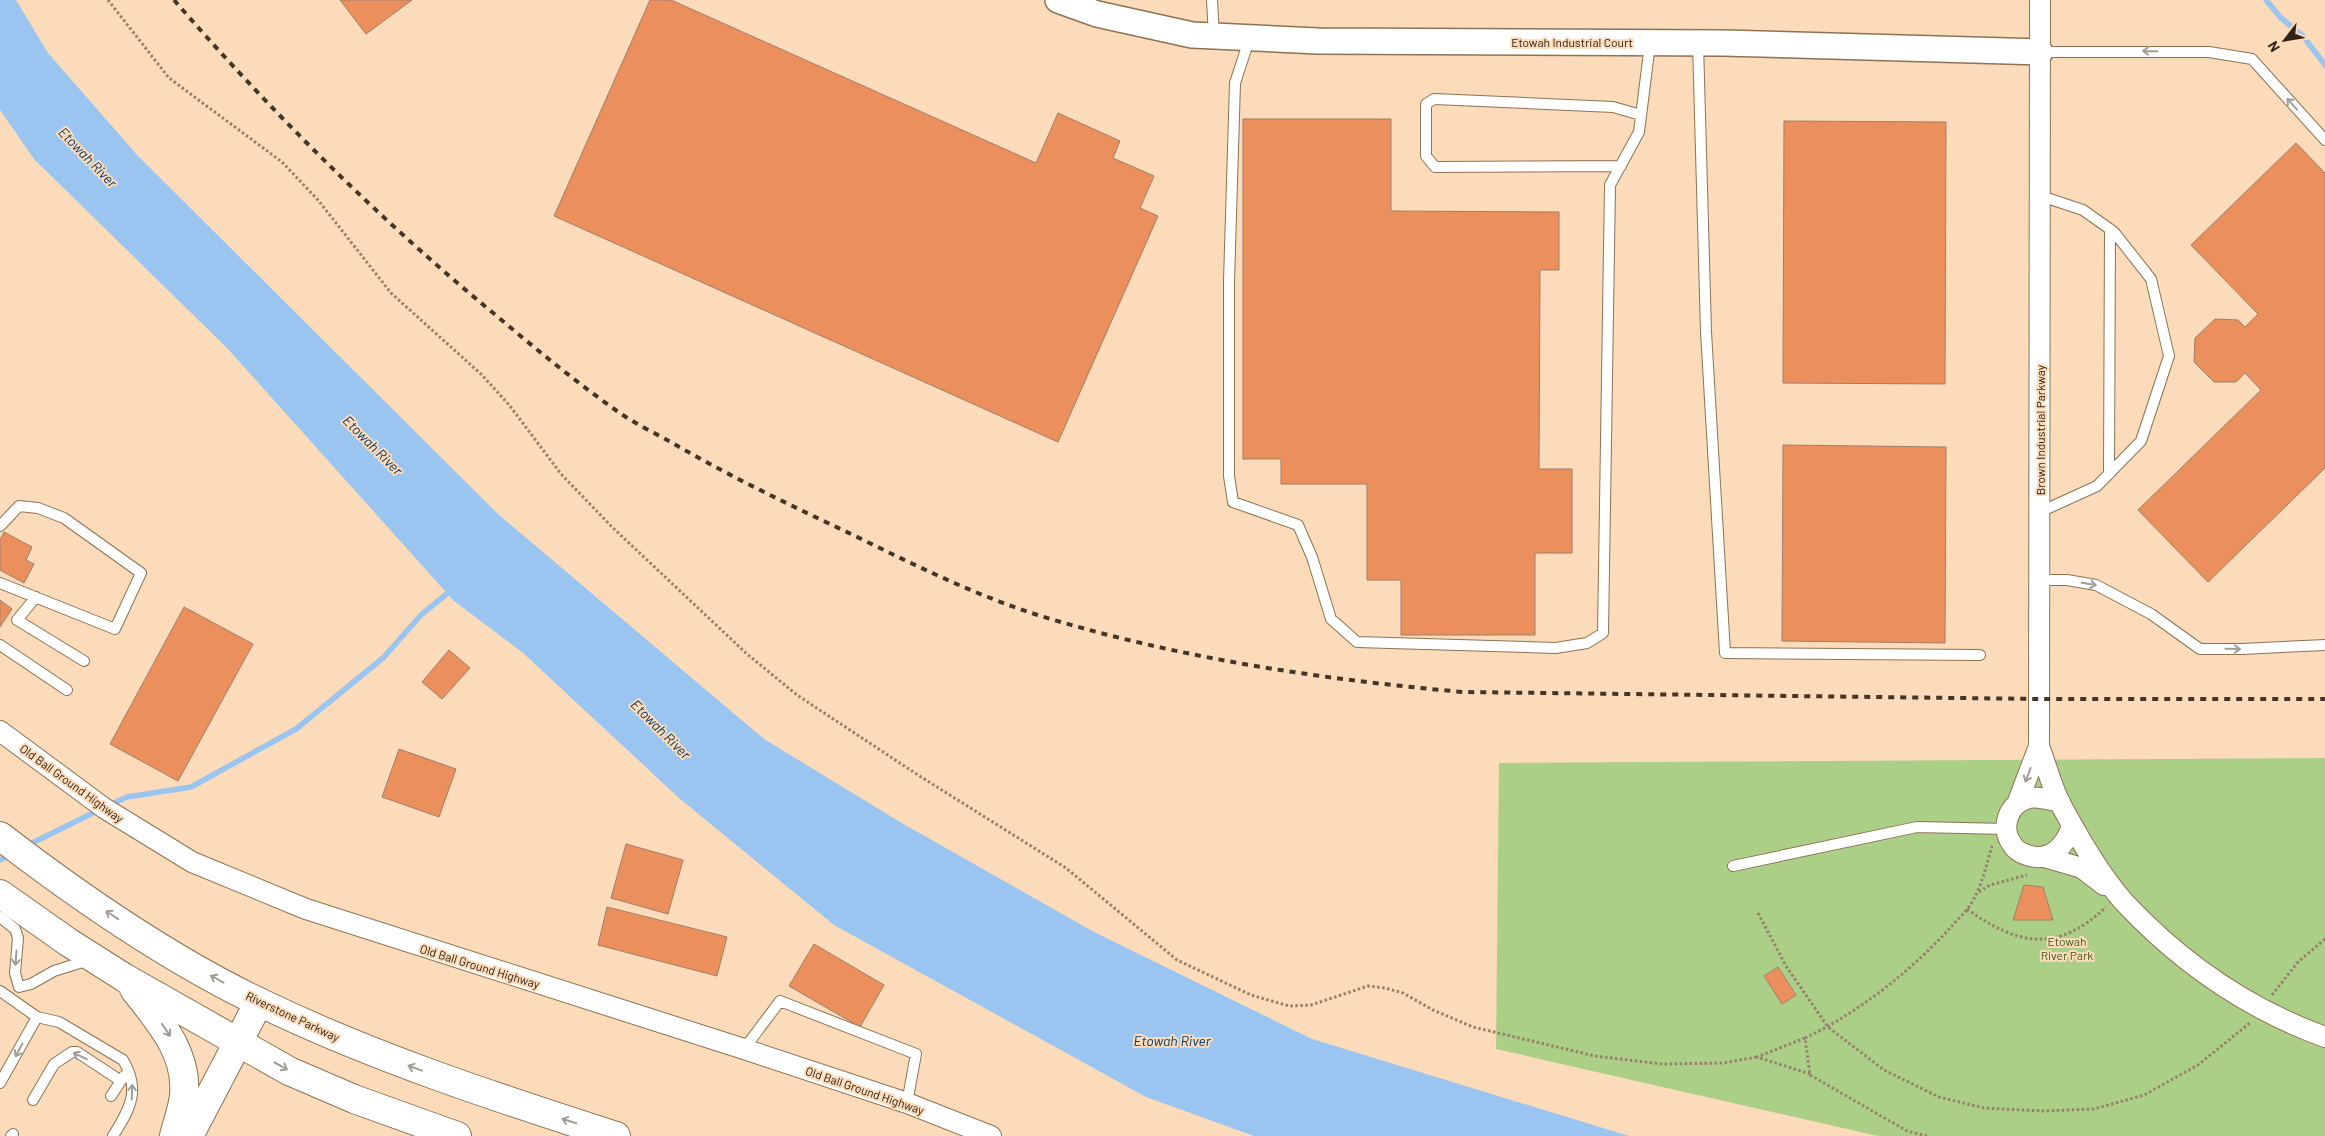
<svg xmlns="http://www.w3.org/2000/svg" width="2325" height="1136" viewBox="0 0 2325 1136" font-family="Barlow,sans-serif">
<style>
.green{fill:#accf88}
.water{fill:#9ac5f1}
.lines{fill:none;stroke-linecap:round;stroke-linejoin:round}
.stream{stroke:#9ac5f1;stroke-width:5.5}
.building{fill:#eb905c;stroke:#a37d68}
.service-casing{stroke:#8e7252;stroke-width:12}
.minor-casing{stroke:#8e7252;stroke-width:22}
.tertiary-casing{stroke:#8e7252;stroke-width:28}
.secondary-casing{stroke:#8e7252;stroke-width:30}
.primary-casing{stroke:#8e7252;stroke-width:30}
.path{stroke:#968069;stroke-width:3;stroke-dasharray:2.5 2.5;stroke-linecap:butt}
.service{stroke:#fff;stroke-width:10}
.minor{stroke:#fff;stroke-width:20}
.tertiary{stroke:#fff;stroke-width:25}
.secondary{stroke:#fff;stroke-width:28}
.primary{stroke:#fff;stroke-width:28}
.rail{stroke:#443627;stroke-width:4;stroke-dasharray:6 6;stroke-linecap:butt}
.oneway{stroke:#a19c96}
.labels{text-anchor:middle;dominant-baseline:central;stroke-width:4;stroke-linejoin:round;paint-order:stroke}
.street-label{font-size:12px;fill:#2f2316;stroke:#fbdbb9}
.park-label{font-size:12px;fill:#3d5819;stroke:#fbdbb9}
.water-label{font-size:14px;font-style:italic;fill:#043d6a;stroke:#fbdbb9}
</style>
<rect width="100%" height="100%" fill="#fbdbb9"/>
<path class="green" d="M2325 758V1136H1878L1496 1049 1499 763Z"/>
<path class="water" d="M0 0H16L48 53 138 156 498 514 764 739 900 822 1094 932 1312 1039 1629 1136H1254L1146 1097 834 925 679 798 522 652 454 601 227 348 34 159 0 110Z"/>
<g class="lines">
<path class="stream" d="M2266 0 2281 18 2303 36 2325 65
M109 805 127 797 191 787 296 729 383 658 422 614 448 593
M26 846 99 810
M0 860 12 854"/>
</g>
<path class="building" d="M340 0H412L366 34Z
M650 0H671L1036 163 1058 113 1120 141 1113 158 1154 176 1140 208 1158 216 1058 442 554 216Z
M1243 119H1391V211L1559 212V270H1540L1539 469H1572V553H1535V635H1401V580H1367V484H1281V459H1243Z
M1784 121 1946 122 1945 384 1783 383Z
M2296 143 2325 173V468L2208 582 2138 510 2261 390 2245 373 2236 382H2214L2194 362 2195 338 2215 319 2238 320 2245 327 2258 314 2191 245Z
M1783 445 1946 447 1945 643 1782 641Z
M4 532 32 547 26 560 34 564 24 583 0 570V540Z
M0 600 12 609 0 627Z
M184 607 253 644 178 781 110 744Z
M449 650 470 668 442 699 422 682Z
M399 749 456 769 439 817 382 797Z
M626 844 683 860 668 914 611 898Z
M2024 885 2043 887 2053 920H2013Z
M607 907 727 937 717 976 598 945Z
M814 944 884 985 860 1027 789 986Z
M1778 967 1796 995 1782 1004 1764 976Z"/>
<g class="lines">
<g class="service-casing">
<path id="service" d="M1212 0 1214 36
M1250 37 1235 83 1229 281V476L1233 502 1298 525 1312 557 1331 619 1357 642 1556 648 1587 643 1603 633 1610 185 1639 132 1650 44
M1698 43 1706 332 1725 653 1980 655
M2040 52H2209L2252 59 2325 140
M1621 166 1435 167 1426 156V104L1434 99 1613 107 1641 115
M2109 474 2110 229
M2040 512 2097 486 2141 441 2169 356 2151 279 2114 232 2083 210 2041 196
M0 526 19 506 38 508 64 518 141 573 115 629 0 583
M2040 580H2067L2096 585 2151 614 2200 649H2241L2325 645
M36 597 17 620 84 661
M0 645 67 690
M1733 866 1917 827 2006 829
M0 917 15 929 18 938 15 973 19 987 31 984 54 971 89 960
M0 991 37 1017 59 1022 123 1060C141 1090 130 1109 113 1136
M744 1049 780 1001 916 1054 907 1103
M0 1083 37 1017
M111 1096 124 1076
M33 1100 54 1064 72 1052H77L121 1081
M11 1136 13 1134"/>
</g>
<g class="minor-casing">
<path id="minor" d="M0 731 104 808 192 862 306 909 744 1049 907 1103 991 1136
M2039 746C2046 764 2051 785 2060 803 2077 835 2100 875 2124 902 2180 962 2248 1009 2325 1037
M2060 802C2050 800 2039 796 2029 798 2008 803 2000 828 2012 844 2015 850 2021 853 2027 855 2050 863 2066 846 2072 825
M2017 804 2039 746 2040 0
M2044 857 2082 868 2104 885"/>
</g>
<g class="tertiary-casing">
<path id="tertiary" d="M1058 0 1097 14 1192 35 1214 36 1318 41 1723 43 2040 52"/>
</g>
<g class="secondary-casing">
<path id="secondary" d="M189 1136 259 1002"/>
</g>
<g class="primary-casing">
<path id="primary" d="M0 836C78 896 173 961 261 1003 375 1058 495 1097 616 1136
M0 894 68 942 125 978 289 1071 354 1099 457 1136
M134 989C158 1020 188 1052 184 1095 183 1108 177 1123 174 1136"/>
</g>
<path class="path" d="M108 0 169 78 282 162 318 200 391 293 482 375 510 406 561 474 612 527 747 654 797 695 918 775 1066 868 1177 960 1251 995 1289 1006 1311 1005 1368 986 1385 988 1403 993 1433 1010 1473 1027 1595 1056 1662 1064 1723 1063 1757 1057
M1979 892 1990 885 2027 875
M1967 909C2018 946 2058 953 2106 907
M1758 913 1786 966 1828 1027 1884 1070 1939 1097 1984 1108 2043 1111 2094 1109 2144 1095 2198 1065 2251 1022
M2272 995 2298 962 2325 939
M1805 1038 1757 1057 1810 1074
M1927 1136 1907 1131 1810 1075 1805 1038C1858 1013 1911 971 1951 927 1957 920 1966 912 1971 904 1982 886 1986 866 1992 846"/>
<use href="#service" class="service"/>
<use href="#minor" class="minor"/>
<use href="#tertiary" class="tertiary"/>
<use href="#secondary" class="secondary"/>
<use href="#primary" class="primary"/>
<path class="rail" d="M174 0C273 114 381 221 498 317 537 350 576 382 617 411 635 424 657 434 676 445 733 478 792 506 851 534 921 568 986 601 1061 622 1191 660 1328 680 1463 692L2040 699H2325"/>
</g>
<defs><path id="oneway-shaft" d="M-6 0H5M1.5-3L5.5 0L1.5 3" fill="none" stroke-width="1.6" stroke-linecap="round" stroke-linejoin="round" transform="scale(1.25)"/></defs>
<g class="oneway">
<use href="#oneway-shaft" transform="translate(2150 51) rotate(-179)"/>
<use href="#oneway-shaft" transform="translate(2292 104) rotate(-132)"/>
<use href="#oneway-shaft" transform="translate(2089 584) rotate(10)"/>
<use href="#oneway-shaft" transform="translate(2233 649) rotate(1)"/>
<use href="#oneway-shaft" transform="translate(2028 775) rotate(111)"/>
<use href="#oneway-shaft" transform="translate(112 915) rotate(-146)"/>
<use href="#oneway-shaft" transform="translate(16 958) rotate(94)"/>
<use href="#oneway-shaft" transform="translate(217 979) rotate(-151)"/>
<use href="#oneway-shaft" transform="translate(166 1030) rotate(56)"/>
<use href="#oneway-shaft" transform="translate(19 1050) rotate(118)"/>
<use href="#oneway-shaft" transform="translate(80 1056) rotate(-155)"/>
<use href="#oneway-shaft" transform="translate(281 1066) rotate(29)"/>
<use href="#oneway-shaft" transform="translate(415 1068) rotate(-160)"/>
<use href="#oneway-shaft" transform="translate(132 1092) rotate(-88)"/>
<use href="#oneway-shaft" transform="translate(569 1121) rotate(-162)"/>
</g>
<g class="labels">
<g class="street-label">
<text x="1572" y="42">Etowah Industrial Court</text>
<text transform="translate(2040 430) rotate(-90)">Brown Industrial Parkway</text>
<text transform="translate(72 783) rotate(36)">Old Ball Ground Highway</text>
<text transform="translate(480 966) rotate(17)">Old Ball Ground Highway</text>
<text transform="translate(293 1016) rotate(25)">Riverstone Parkway</text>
<text transform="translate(865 1090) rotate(19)">Old Ball Ground Highway</text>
</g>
<g class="park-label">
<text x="2067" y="941">Etowah<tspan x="2067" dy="14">River Park</tspan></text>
</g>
<g class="water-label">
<text transform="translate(88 157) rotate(46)">Etowah River</text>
<text transform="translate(373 445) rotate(45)">Etowah River</text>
<text transform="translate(661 729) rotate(45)">Etowah River</text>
<text x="1172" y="1040">Etowah River</text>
</g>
</g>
<g transform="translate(2285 40) rotate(239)" stroke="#fbdbb9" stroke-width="4" paint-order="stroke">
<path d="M0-4L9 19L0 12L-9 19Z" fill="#2f2316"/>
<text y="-8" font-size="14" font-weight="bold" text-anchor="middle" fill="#2f2316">N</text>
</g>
</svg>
